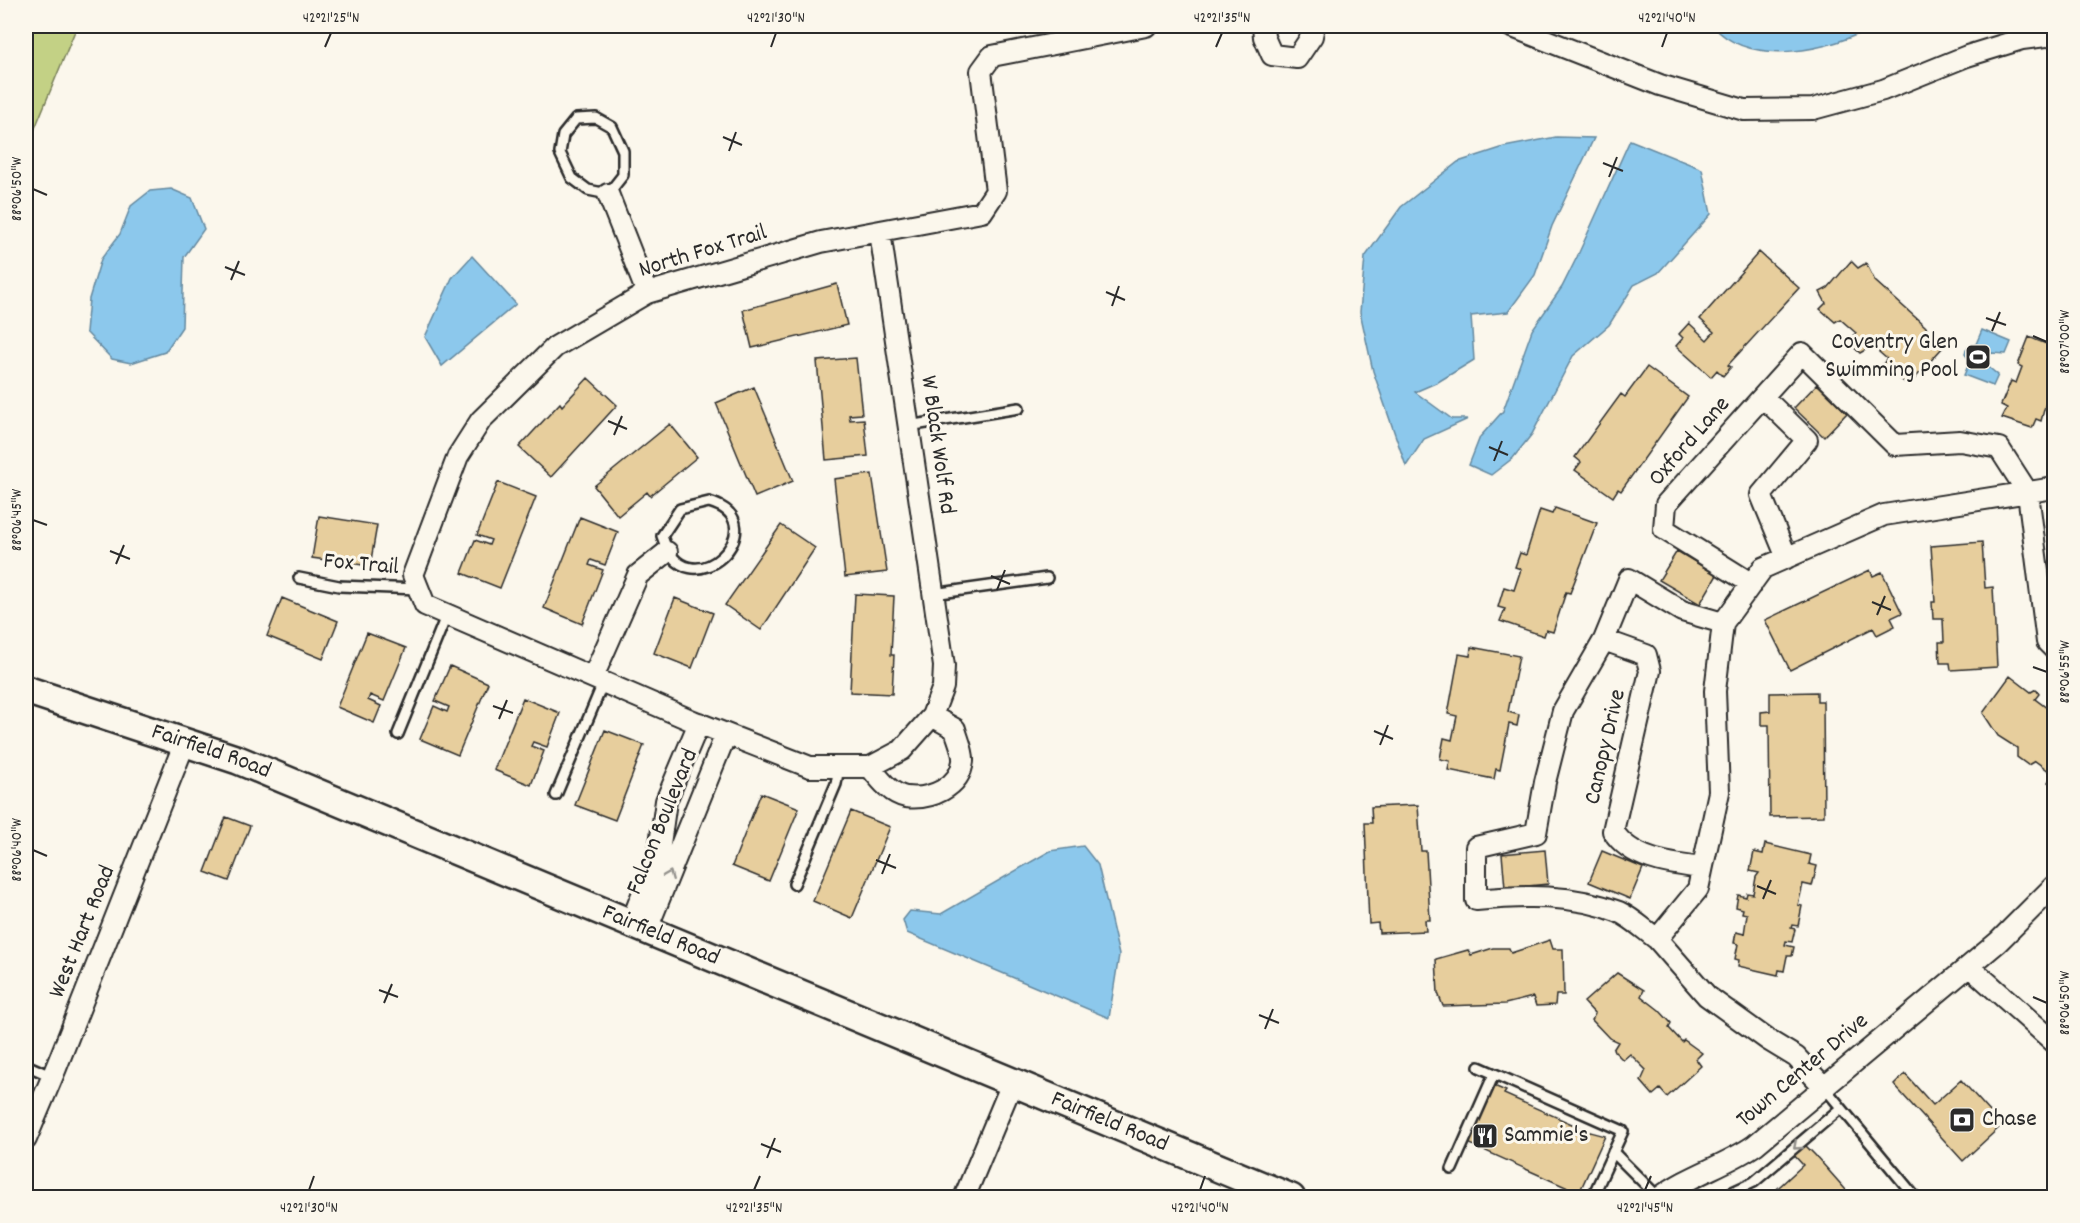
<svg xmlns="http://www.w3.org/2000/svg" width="2080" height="1223" viewBox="0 0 2080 1223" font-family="Dekko,sans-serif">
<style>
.green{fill:#c3d185;stroke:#777e58;stroke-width:1.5}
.water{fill:#8cc8ec;stroke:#65899f;stroke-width:1.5}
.building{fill:#e7ce9d;stroke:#2b2b2b;stroke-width:1.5}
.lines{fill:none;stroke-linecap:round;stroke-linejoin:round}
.lane-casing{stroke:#2b2b2b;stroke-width:14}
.street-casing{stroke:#2b2b2b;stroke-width:24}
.secondary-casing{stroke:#2b2b2b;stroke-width:32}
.lane{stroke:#fbf7ec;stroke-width:9}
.street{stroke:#fbf7ec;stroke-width:20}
.secondary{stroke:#fbf7ec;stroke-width:27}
.oneway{stroke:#93918c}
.ticks{fill:none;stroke:#2b2b2b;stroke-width:2}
.labels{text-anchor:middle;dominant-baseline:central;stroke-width:6;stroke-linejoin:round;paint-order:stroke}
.street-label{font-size:24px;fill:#2b2b2b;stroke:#fbf7ec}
.poi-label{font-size:24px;fill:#2b2b2b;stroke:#fbf7ec;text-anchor:start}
.neatline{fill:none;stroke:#2b2b2b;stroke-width:2}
.ticks-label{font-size:15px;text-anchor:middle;fill:#2b2b2b}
</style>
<rect width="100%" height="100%" fill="#fbf7ec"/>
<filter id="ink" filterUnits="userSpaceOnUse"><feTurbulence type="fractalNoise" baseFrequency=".0167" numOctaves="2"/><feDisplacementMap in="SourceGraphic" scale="12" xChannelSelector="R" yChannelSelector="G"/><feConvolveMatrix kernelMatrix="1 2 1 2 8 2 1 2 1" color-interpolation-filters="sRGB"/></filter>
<g filter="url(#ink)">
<path class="green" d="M26 26H77L26 150Z"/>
<path class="water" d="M1713 26H1875C1831 50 1751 69 1713 26Z
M1556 137 1594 138 1552 226 1535 275 1508 312 1471 316 1474 360 1438 382 1415 392 1452 419H1468L1424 439 1406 466 1373 371 1360 312 1365 257 1401 207 1458 162 1504 147Z
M1630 140 1702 169 1711 214 1658 273 1634 285 1609 325 1573 356 1532 434 1513 458 1491 475 1469 465 1480 437 1503 411 1532 330 1562 287 1577 257Z
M171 189 192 198 204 229 184 257 182 327 165 352 131 363 112 359 86 332 89 299 101 259 120 234 131 206 150 191Z
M472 256 516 304 442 366 425 337 452 278Z
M1982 330 2011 342 2006 354 1991 353 1986 365 1998 375 1993 386 1964 375 1970 361 1965 354 1966 349 1976 344Z
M1083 846 1098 865 1119 955 1109 1018 907 933 903 920 910 911 941 914 1050 851Z"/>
<path class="building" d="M1759 252 1799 288 1728 365 1731 367 1723 376 1717 370 1711 377 1676 346 1683 338 1679 334 1689 323 1707 340 1714 332 1700 319Z
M1851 261 1858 268 1866 263 1875 281 1925 326 1943 347 1909 385 1881 366 1887 359 1872 346 1860 353 1848 342 1856 333 1840 319 1835 322 1820 309 1826 303 1820 292 1828 288Z
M837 284 847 325 752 348 743 310Z
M2029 337 2054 347V397L2048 395 2041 421 2036 419 2032 428 2002 418 2007 408 2001 405 2011 381 2016 383 2022 367 2018 365Z
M856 358 862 414 849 415 850 420 864 419 868 456 826 460 817 361Z
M1647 367 1688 397 1621 491 1618 489 1613 497 1575 470 1581 462 1575 457 1621 394 1625 397Z
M588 378 617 405 551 477 519 447 560 403 562 406Z
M1817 384 1847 413 1824 437 1794 408Z
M754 387 793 481 755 497 716 403Z
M670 424 697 457 650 496 647 492 618 516 594 486Z
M872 474 887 572 845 577 834 479Z
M498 482 536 497 500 588 462 573 475 540 489 545 491 540 477 535Z
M1555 508 1597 523 1570 593 1566 592 1553 632 1546 630 1544 636 1500 621 1505 609 1498 607 1504 587 1514 590 1521 569 1515 567 1520 553 1526 555 1540 510 1552 514Z
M319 516 377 525 370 566 312 558Z
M580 517 618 532 605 565 591 560 589 565 603 570 582 624 544 608Z
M781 525 815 548 761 630 725 605Z
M1982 542 1985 588 1993 587 1997 667 1951 670 1950 663H1940L1939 642H1944L1943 619H1933L1932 602H1935L1931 546Z
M1677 551 1717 575 1700 604 1659 580Z
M1870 570 1873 576 1882 572 1902 613 1891 618 1895 626 1877 635 1873 628 1790 670 1765 620Z
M2049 573H2054V612Z
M855 594 894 596 891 655H894L892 694 850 692Z
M282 598 338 621 323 659 267 636Z
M675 598 713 613 692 668 654 653Z
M367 633 406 648 384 701 370 695 368 700 381 706 374 723 337 707Z
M1471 647 1519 656 1508 712 1519 715 1517 726 1509 724 1500 770 1496 769 1494 779 1448 770 1450 761 1440 759 1444 738 1452 740 1457 716 1448 714 1459 654 1470 656Z
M450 666 488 683 458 755 420 739 434 706 447 712 449 707 435 701Z
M2010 676 2031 692 2036 689 2039 694 2035 699 2051 711 2054 709V787L2048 782 2053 774 2035 761 2028 765 2017 757V748L1998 736 1983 713Z
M1817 692V701H1823L1824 816 1770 817 1769 725H1761V712L1770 711V693Z
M523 698 560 713 547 747 533 742 531 746 544 751 531 785 494 770Z
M605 730 644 745 615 820 575 805Z
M761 793 799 808 769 881 732 866Z
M1418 805 1421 851H1426L1430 920H1425L1426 931 1379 933 1378 923 1369 924 1365 823H1372L1371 807Z
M851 811 890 827 852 918 813 901Z
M226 817 250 826 229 881 205 872Z
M1765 844 1811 855 1809 864 1817 866 1812 886 1803 884 1798 905 1802 906 1798 926 1792 925 1791 928 1795 929 1792 942 1786 941 1785 945 1794 947 1792 956H1787L1784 971 1779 970 1778 975 1738 966 1739 960 1735 959 1738 944 1734 943 1736 932 1744 934 1747 914 1742 913 1743 909 1736 907 1738 895 1746 897 1747 893 1753 894 1756 877 1759 873 1750 871 1754 852 1763 854Z
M1545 850 1548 884 1505 888 1502 854Z
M1602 851 1643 868 1630 899 1589 882Z
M1550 940 1553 949H1563L1564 995H1556L1555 1005 1536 1006 1533 997 1505 1004 1443 1006 1438 993 1436 959 1468 950 1471 955 1493 948H1509L1511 953Z
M1617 973 1644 990 1641 996 1659 1010 1671 1023 1669 1028 1682 1042 1684 1040 1702 1053 1696 1059 1701 1066 1667 1097 1660 1089 1653 1095 1641 1081 1646 1070 1630 1054 1623 1060 1613 1050 1618 1042 1609 1038 1592 1020 1595 1014 1584 1002Z
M1905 1074 1933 1105 1961 1080 2002 1125 1963 1161 1894 1085Z
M1494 1086 1506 1091 1504 1094 1590 1132 1605 1136 1579 1193 1468 1143 1470 1139 1466 1137 1489 1088 1492 1089Z
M1803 1143 1815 1155 1853 1198H1767L1803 1165 1792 1153Z"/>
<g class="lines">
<g class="lane-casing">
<path id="lane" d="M596 118 612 127 623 151V175L608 194 588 190 572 178 560 153 563 135 576 119Z
M908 426 1019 408
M709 502C781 522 687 617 662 536L680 509Z
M299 578 339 586 419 589
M933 594 1047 578
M398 734 447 614
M556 795 604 681
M794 884 836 784 839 767
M26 1065 53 1077
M1479 1067 1623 1131 1592 1198
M1824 1087 1916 1198
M1613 1152 1659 1198
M1452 1169 1494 1074
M1719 1198 1754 1182 1841 1108"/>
</g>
<g class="street-casing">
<path id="street" d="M1263 26 1264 37 1272 55 1297 58 1312 36 1314 26
M1510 26 1660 85 1744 110 1813 109 1883 90 1967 56 2022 39 2054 35
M608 194 647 293
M880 232 944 666 943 687 932 716 902 750 870 767H810L693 721 425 605 413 575 458 456 481 420 555 347 647 293 821 242 982 212 996 191 981 71 992 56 1146 26
M1763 397 1807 440 1761 495 1787 558
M1752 584 1664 529 1666 504 1802 353 1895 445 1960 441 1999 448 2028 493 2047 642 2054 649
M1604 640 1646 655 1650 671 1613 831C1631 860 1671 864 1702 868
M593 677 638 575 667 552
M870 767C879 778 890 794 906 797 930 800 960 788 963 761 964 752 957 737 955 729L932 716
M631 923 659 851 666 801 699 723
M647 929 726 734
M1657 939C1646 931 1632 918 1619 912 1573 894 1524 895 1476 900V847L1536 833 1545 782 1563 711 1604 640 1629 579 1682 611 1723 623
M1970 967 2054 1042
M1824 1087 1796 1057 1768 1040 1707 996 1657 939 1698 889 1719 792 1715 691 1723 623 1763 568 1884 515 2054 488
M26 1139 56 1068 185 742
M964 1198 1013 1081
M1659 1198C1689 1175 1725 1166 1755 1145L1998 942 2054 886"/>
</g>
<g class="secondary-casing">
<g id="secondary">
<path id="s1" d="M26 690 238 760 1291 1198"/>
</g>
</g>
<use href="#lane" class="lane"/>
<use href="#street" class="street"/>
<use href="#secondary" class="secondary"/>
</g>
<defs><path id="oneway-chevron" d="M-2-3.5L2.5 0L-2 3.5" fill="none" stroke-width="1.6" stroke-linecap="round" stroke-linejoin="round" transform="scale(1.5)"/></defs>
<g class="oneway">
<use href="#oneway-chevron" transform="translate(669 875) rotate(-68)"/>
<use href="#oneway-chevron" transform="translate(1797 1146) rotate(139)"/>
</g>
</g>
<path class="ticks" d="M325 47 331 33M771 47 776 33M1216 47 1222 33M1662 47 1667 33M723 137 742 145M729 151 736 132M1603 163 1623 171M1609 177 1617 157M33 189 47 195M225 267 245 275M231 280 239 261M1106 292 1125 300M1112 306 1119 286M1986 318 2006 325M1992 331 2000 312M2033 336 2047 342M608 421 627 429M614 435 622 416M1489 447 1508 455M1494 461 1502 441M33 520 47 525M110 551 130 559M116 564 124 545M991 576 1010 584M997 590 1005 570M1872 602 1891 610M1877 615 1885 596M2033 667 2047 672M493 706 513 713M499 719 507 700M1374 731 1393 739M1380 745 1388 725M33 850 47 856M876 860 896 868M882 874 890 854M1757 886 1776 894M1763 899 1771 880M379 990 398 997M2033 997 2047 1003M384 1003 392 984M1259 1015 1279 1023M1265 1029 1273 1009M761 1144 781 1152M767 1158 775 1138M309 1190 314 1176M754 1190 760 1176M1200 1190 1205 1176M1645 1190 1651 1176"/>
<defs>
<g id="stadium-square" transform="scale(1.35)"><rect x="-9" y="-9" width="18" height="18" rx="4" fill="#2b2b2b" stroke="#fbf7ec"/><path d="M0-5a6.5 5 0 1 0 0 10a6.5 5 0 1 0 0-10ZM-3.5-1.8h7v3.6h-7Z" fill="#fff"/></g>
<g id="bank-square" transform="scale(1.35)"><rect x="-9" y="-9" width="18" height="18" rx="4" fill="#2b2b2b" stroke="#fbf7ec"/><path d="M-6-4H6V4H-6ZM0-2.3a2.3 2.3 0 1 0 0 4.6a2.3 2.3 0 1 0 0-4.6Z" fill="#fff"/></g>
<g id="restaurant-square" transform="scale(1.35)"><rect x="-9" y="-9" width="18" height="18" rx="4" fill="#2b2b2b" stroke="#fbf7ec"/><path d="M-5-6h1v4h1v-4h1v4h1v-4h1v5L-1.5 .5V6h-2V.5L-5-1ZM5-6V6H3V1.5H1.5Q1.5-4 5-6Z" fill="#fff"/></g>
</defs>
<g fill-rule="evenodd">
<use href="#stadium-square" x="1978" y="357"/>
<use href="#bank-square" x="1962" y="1120"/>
<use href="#restaurant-square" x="1485" y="1136"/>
</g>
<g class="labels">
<g class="street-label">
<text transform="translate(703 252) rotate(-17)">North Fox Trail</text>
<text transform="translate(1690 442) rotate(-49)">Oxford Lane</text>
<text transform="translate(937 445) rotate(82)">W Black Wolf Rd</text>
<text transform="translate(361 565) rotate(5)">Fox Trail</text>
<text transform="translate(1606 747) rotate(-77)">Canopy Drive</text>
<text stroke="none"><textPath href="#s1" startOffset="195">Fairfield Road</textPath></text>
<text transform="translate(663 822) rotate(-68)">Falcon Boulevard</text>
<text transform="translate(83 932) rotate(-68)">West Hart Road</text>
<text stroke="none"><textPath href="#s1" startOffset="681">Fairfield Road</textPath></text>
<text transform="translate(1803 1071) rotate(-40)">Town Center Drive</text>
<text stroke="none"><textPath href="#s1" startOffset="1167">Fairfield Road</textPath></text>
</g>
<g class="poi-label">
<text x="1958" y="343" text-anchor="end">Coventry Glen<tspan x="1958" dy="28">Swimming Pool</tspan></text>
<text x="1982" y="1120">Chase</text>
<text x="1504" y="1136">Sammie's</text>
</g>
</g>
<rect width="2080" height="1223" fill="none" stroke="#fbf7ec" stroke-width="66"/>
<rect x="33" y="33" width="2014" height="1157" class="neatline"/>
<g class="ticks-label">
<text x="331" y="22">42°21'25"N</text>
<text x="776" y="22">42°21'30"N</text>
<text x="1222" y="22">42°21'35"N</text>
<text x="1667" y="22">42°21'40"N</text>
<text transform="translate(16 189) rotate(-90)" y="5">88°06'50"W</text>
<text transform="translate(2064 342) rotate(-90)" y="5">88°07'00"W</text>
<text transform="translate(16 520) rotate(-90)" y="5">88°06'45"W</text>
<text transform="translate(2064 672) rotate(-90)" y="5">88°06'55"W</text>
<text transform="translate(16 850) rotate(-90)" y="5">88°06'40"W</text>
<text transform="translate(2064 1003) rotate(-90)" y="5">88°06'50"W</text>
<text x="309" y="1212">42°21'30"N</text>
<text x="754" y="1212">42°21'35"N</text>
<text x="1200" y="1212">42°21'40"N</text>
<text x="1645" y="1212">42°21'45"N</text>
</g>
</svg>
